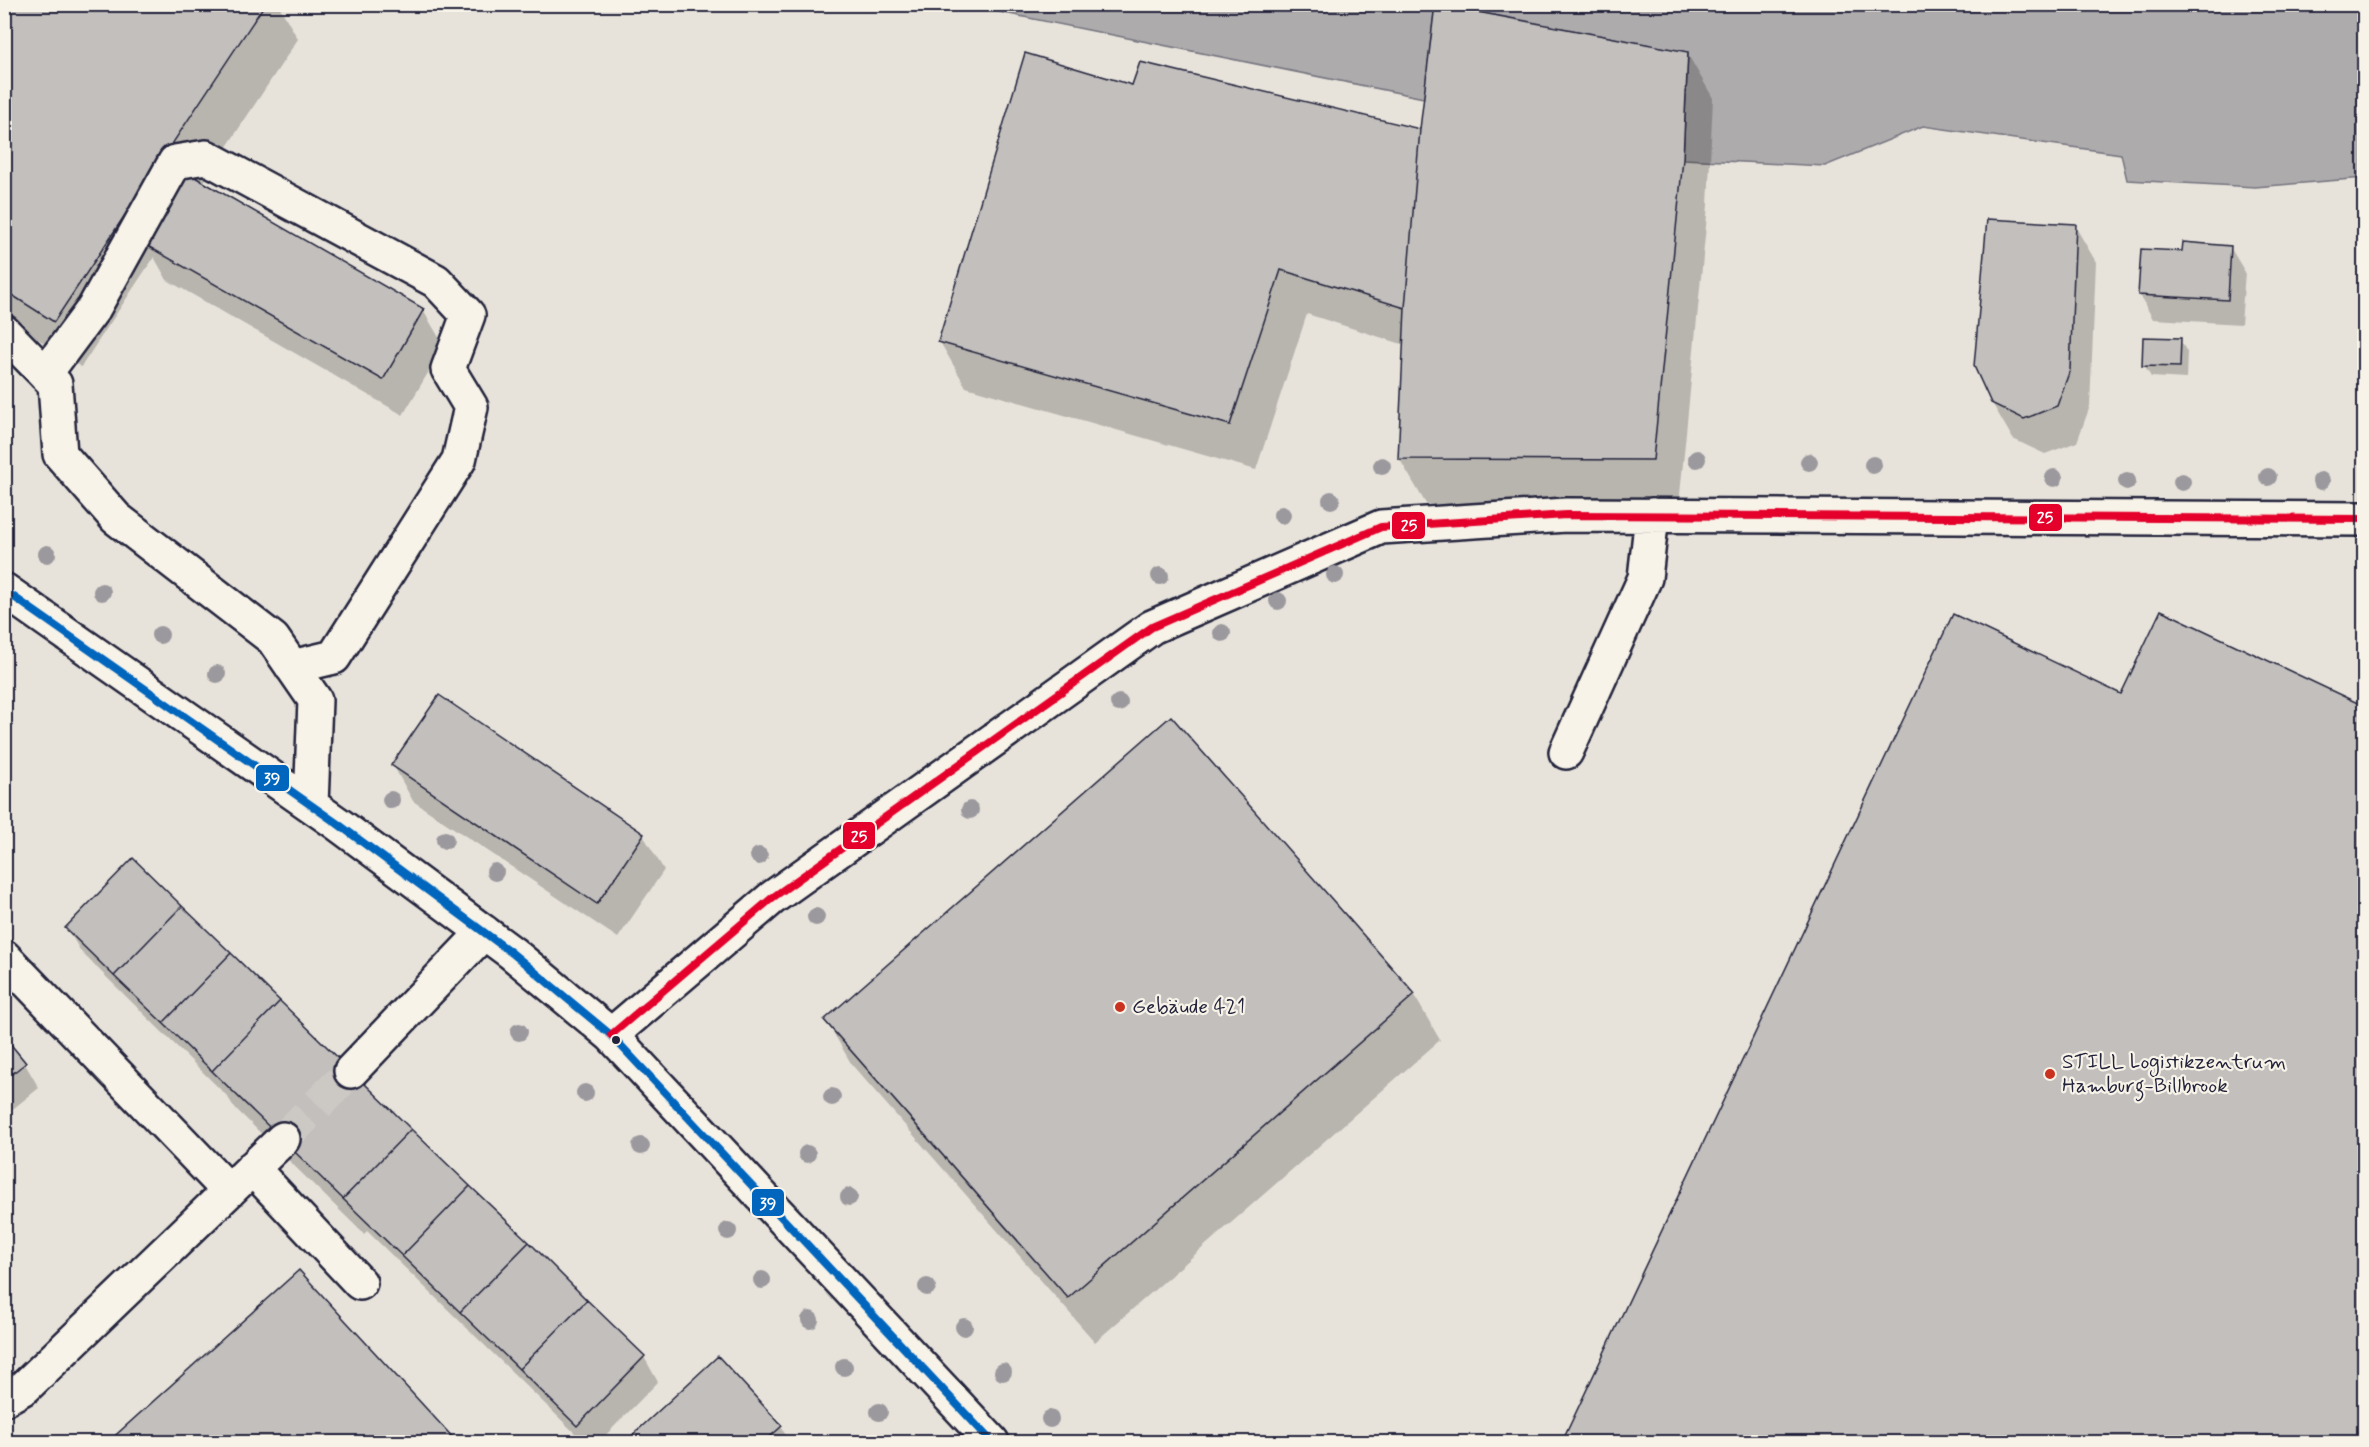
<svg xmlns="http://www.w3.org/2000/svg" width="2369" height="1447" viewBox="0 0 2369 1447" font-family="Mynerve,sans-serif">
<style>
.built{fill:#e7e3db}
.water{fill:#aeabad;stroke:#76747f;stroke-width:1.5}
.shadow{fill:#0003}
.building{fill:#c2bfbd;stroke:#22223b;stroke-width:1.5}
.lines{fill:none;stroke-linecap:round;stroke-linejoin:round}
.minor-tunnel{stroke:#ccc9c5;stroke-width:33;stroke-dasharray:33 16;stroke-linecap:butt}
.minor-casing{stroke:#22223b;stroke-width:38}
.minor{stroke:#f7f3e8;stroke-width:33}
.bus-1-casing{stroke:#f7f3e8;stroke-width:12}
.bus-2-casing{stroke:#f7f3e8;stroke-width:12}
.bus-1{stroke:#0065bd;stroke-width:8}
.bus-2{stroke:#e4002b;stroke-width:8}
.tree{fill:#9b999d}
.poi-dot{fill:#c8321e;stroke:#f7f3e8;stroke-width:2}
.bus-dot{fill:#22223b;stroke:#f7f3e8;stroke-width:2}
.labels{text-anchor:middle;dominant-baseline:central;stroke-width:4.5;stroke-linejoin:round;paint-order:stroke}
.poi-label{font-size:21px;fill:#22223b;stroke:#f7f3e8;text-anchor:start}
.line-badge{stroke:#f7f3e8;stroke-width:2}
.badge-label{font-size:16px;text-anchor:middle;font-weight:bold;fill:#fff}
</style>
<rect width="100%" height="100%" fill="#f7f3e8"/>
<filter id="ink" filterUnits="userSpaceOnUse"><feTurbulence type="fractalNoise" baseFrequency=".0167" numOctaves="2"/><feDisplacementMap in="SourceGraphic" scale="12" xChannelSelector="R" yChannelSelector="G"/><feConvolveMatrix kernelMatrix="1 2 1 2 8 2 1 2 1" color-interpolation-filters="sRGB"/></filter>
<g filter="url(#ink)">
<path class="built" d="M5 5H965L1424 98 1435 5H1442L1688 52 1683 158 1825 166 1922 126 2121 154 2255 187 2364 178V1442H5Z"/>
<path class="water" d="M965 5H1435L1424 98Z
M1442 5H2364V178L2255 187 2127 180 2121 154 1923 126 1825 166 1683 159 1688 52Z"/>
<path class="shadow" d="M4 4H278L298 39 203 183 423 310 444 346 403 415 167 280 154 257 81 367 4 317Z
M1687 53 1713 98 1708 205 1679 505 1426 504 1399 458 1405 345 1307 314 1256 470 966 387 940 342 1133 86 1421 131Z
M2075 226 2096 262 2090 406 2077 442 2045 454 2013 439 1992 403Z
M2230 247 2245 272 2241 324 2153 319 2139 294 2184 253Z
M2180 340 2187 352 2186 379 2151 377 2144 365Z
M2162 612 2364 708V1442H1563L1954 616 2122 696Z
M393 765 643 835 664 870 618 938 413 801Z
M67 928 644 1357 658 1382 599 1442H584L367 1231 364 1234 234 1107 227 1096 81 952Z
M1414 995 1440 1040 1095 1342 852 1065 826 1020Z
M4 1039 25 1064 39 1088 4 1116Z
M298 1272 455 1442H110Z
M718 1358 781 1427 790 1442H628Z"/>
<path class="building" d="M14 4H265L54 322 4 290V19Z
M1435 4 1688 52 1683 159 1653 460 1398 459 1405 308 1420 129Z
M1025 53 1132 85 1140 62 1420 129 1405 308 1281 270 1230 425 938 342Z
M186 172 424 309 383 380 144 244Z
M1987 219 2076 224 2070 370 2057 406 2024 419 1991 403 1974 366Z
M2183 242 2231 246 2228 300 2138 295 2141 249 2182 251Z
M2143 337 2181 338 2180 367 2142 366Z
M2161 610 2364 706V1442H1562L1953 614 2121 694Z
M439 695 644 834 597 904 391 765Z
M1171 716 1415 994 1068 1298 824 1020Z
M133 858 182 906 114 976 65 928Z
M182 906 231 953 163 1023 114 976Z
M231 953 280 1001 212 1071 163 1023Z
M280 1001 411 1129 343 1199 212 1071Z
M4 1036 26 1063 4 1080Z
M411 1129 470 1186 402 1256 343 1199Z
M470 1186 529 1242 460 1312 402 1256Z
M529 1242 587 1300 519 1369 460 1312Z
M299 1270 457 1442H108Z
M587 1300 645 1356 577 1426 519 1369Z
M718 1356 782 1426 764 1442H625Z"/>
<g class="lines">
<path class="minor-tunnel" d="M283 1139 351 1071"/>
<g class="minor-casing">
<path id="minor" d="M4 332 55 384 60 454 116 518 273 639 315 700 311 805
M45 374 94 308 175 162 206 157 436 281 468 315 448 369 471 407 459 460 334 657 292 667
M4 590 338 824 512 953 611 1035 992 1442
M1566 752 1645 578 1652 515
M4 957 229 1191
M611 1035 772 898 1152 627 1381 527 1566 515 2364 519
M351 1071 484 932
M252 1168 360 1283
M4 1399 25 1387 283 1139"/>
</g>
<use href="#minor" class="minor"/>
<g class="bus-1-casing">
<path id="bus-1" d="M4 590 338 824 512 953 611 1035 992 1442"/>
</g>
<g class="bus-2-casing">
<path id="bus-2" d="M611 1035 772 898 1152 627 1381 527 1566 515 2364 519"/>
</g>
<use href="#bus-1" class="bus-1"/>
<use href="#bus-2" class="bus-2"/>
</g>
<g class="tree">
<circle cx="1697" cy="459" r="9"/>
<circle cx="1809" cy="462" r="9"/>
<circle cx="1873" cy="465" r="9"/>
<circle cx="1382" cy="466" r="9"/>
<circle cx="2268" cy="477" r="9"/>
<circle cx="2054" cy="478" r="9"/>
<circle cx="2127" cy="481" r="9"/>
<circle cx="2321" cy="481" r="9"/>
<circle cx="2182" cy="482" r="9"/>
<circle cx="1331" cy="500" r="9"/>
<circle cx="1282" cy="515" r="9"/>
<circle cx="47" cy="554" r="9"/>
<circle cx="1335" cy="575" r="9"/>
<circle cx="1160" cy="576" r="9"/>
<circle cx="102" cy="592" r="9"/>
<circle cx="1278" cy="601" r="9"/>
<circle cx="1222" cy="633" r="9"/>
<circle cx="160" cy="635" r="9"/>
<circle cx="217" cy="674" r="9"/>
<circle cx="1119" cy="703" r="9"/>
<circle cx="391" cy="800" r="9"/>
<circle cx="970" cy="810" r="9"/>
<circle cx="445" cy="840" r="9"/>
<circle cx="759" cy="856" r="9"/>
<circle cx="495" cy="872" r="9"/>
<circle cx="816" cy="917" r="9"/>
<circle cx="519" cy="1032" r="9"/>
<circle cx="585" cy="1093" r="9"/>
<circle cx="832" cy="1097" r="9"/>
<circle cx="641" cy="1146" r="9"/>
<circle cx="807" cy="1154" r="9"/>
<circle cx="849" cy="1197" r="9"/>
<circle cx="728" cy="1231" r="9"/>
<circle cx="762" cy="1280" r="9"/>
<circle cx="927" cy="1287" r="9"/>
<circle cx="810" cy="1320" r="9"/>
<circle cx="964" cy="1327" r="9"/>
<circle cx="844" cy="1367" r="9"/>
<circle cx="1003" cy="1372" r="9"/>
<circle cx="879" cy="1412" r="9"/>
<circle cx="1050" cy="1419" r="9"/>
</g>
</g>
<g class="poi-dot">
<circle cx="1120" cy="1007" r="6"/>
<circle cx="2050" cy="1074" r="6"/>
</g>
<circle class="bus-dot" cx="616" cy="1040" r="5"/>
<g class="labels">
<g class="poi-label">
<text x="1132" y="1007">Gebäude 421</text>
<text x="2062" y="1062">STILL Logistikzentrum<tspan x="2062" dy="24">Hamburg-Billbrook</tspan></text>
</g>
</g>
<g class="line-badge">
<rect x="2028" y="503" width="35" height="29" rx="6" fill="#e4002b"/>
<rect x="1391" y="511" width="35" height="29" rx="6" fill="#e4002b"/>
<rect x="255" y="764" width="35" height="28" rx="6" fill="#0065bd"/>
<rect x="842" y="821" width="34" height="29" rx="6" fill="#e4002b"/>
<rect x="751" y="1188" width="34" height="29" rx="6" fill="#0065bd"/>
</g>
<g class="badge-label">
<text x="2045" y="523">25</text>
<text x="1409" y="531">25</text>
<text x="272" y="784">39</text>
<text x="859" y="842">25</text>
<text x="768" y="1209">39</text>
</g>
<rect width="2369" height="1447" fill="none" stroke="#f7f3e8" stroke-width="24"/>
<rect x="12" y="12" width="2345" height="1423" fill="none" stroke="#22223b" stroke-width="2" filter="url(#ink)"/>
</svg>
